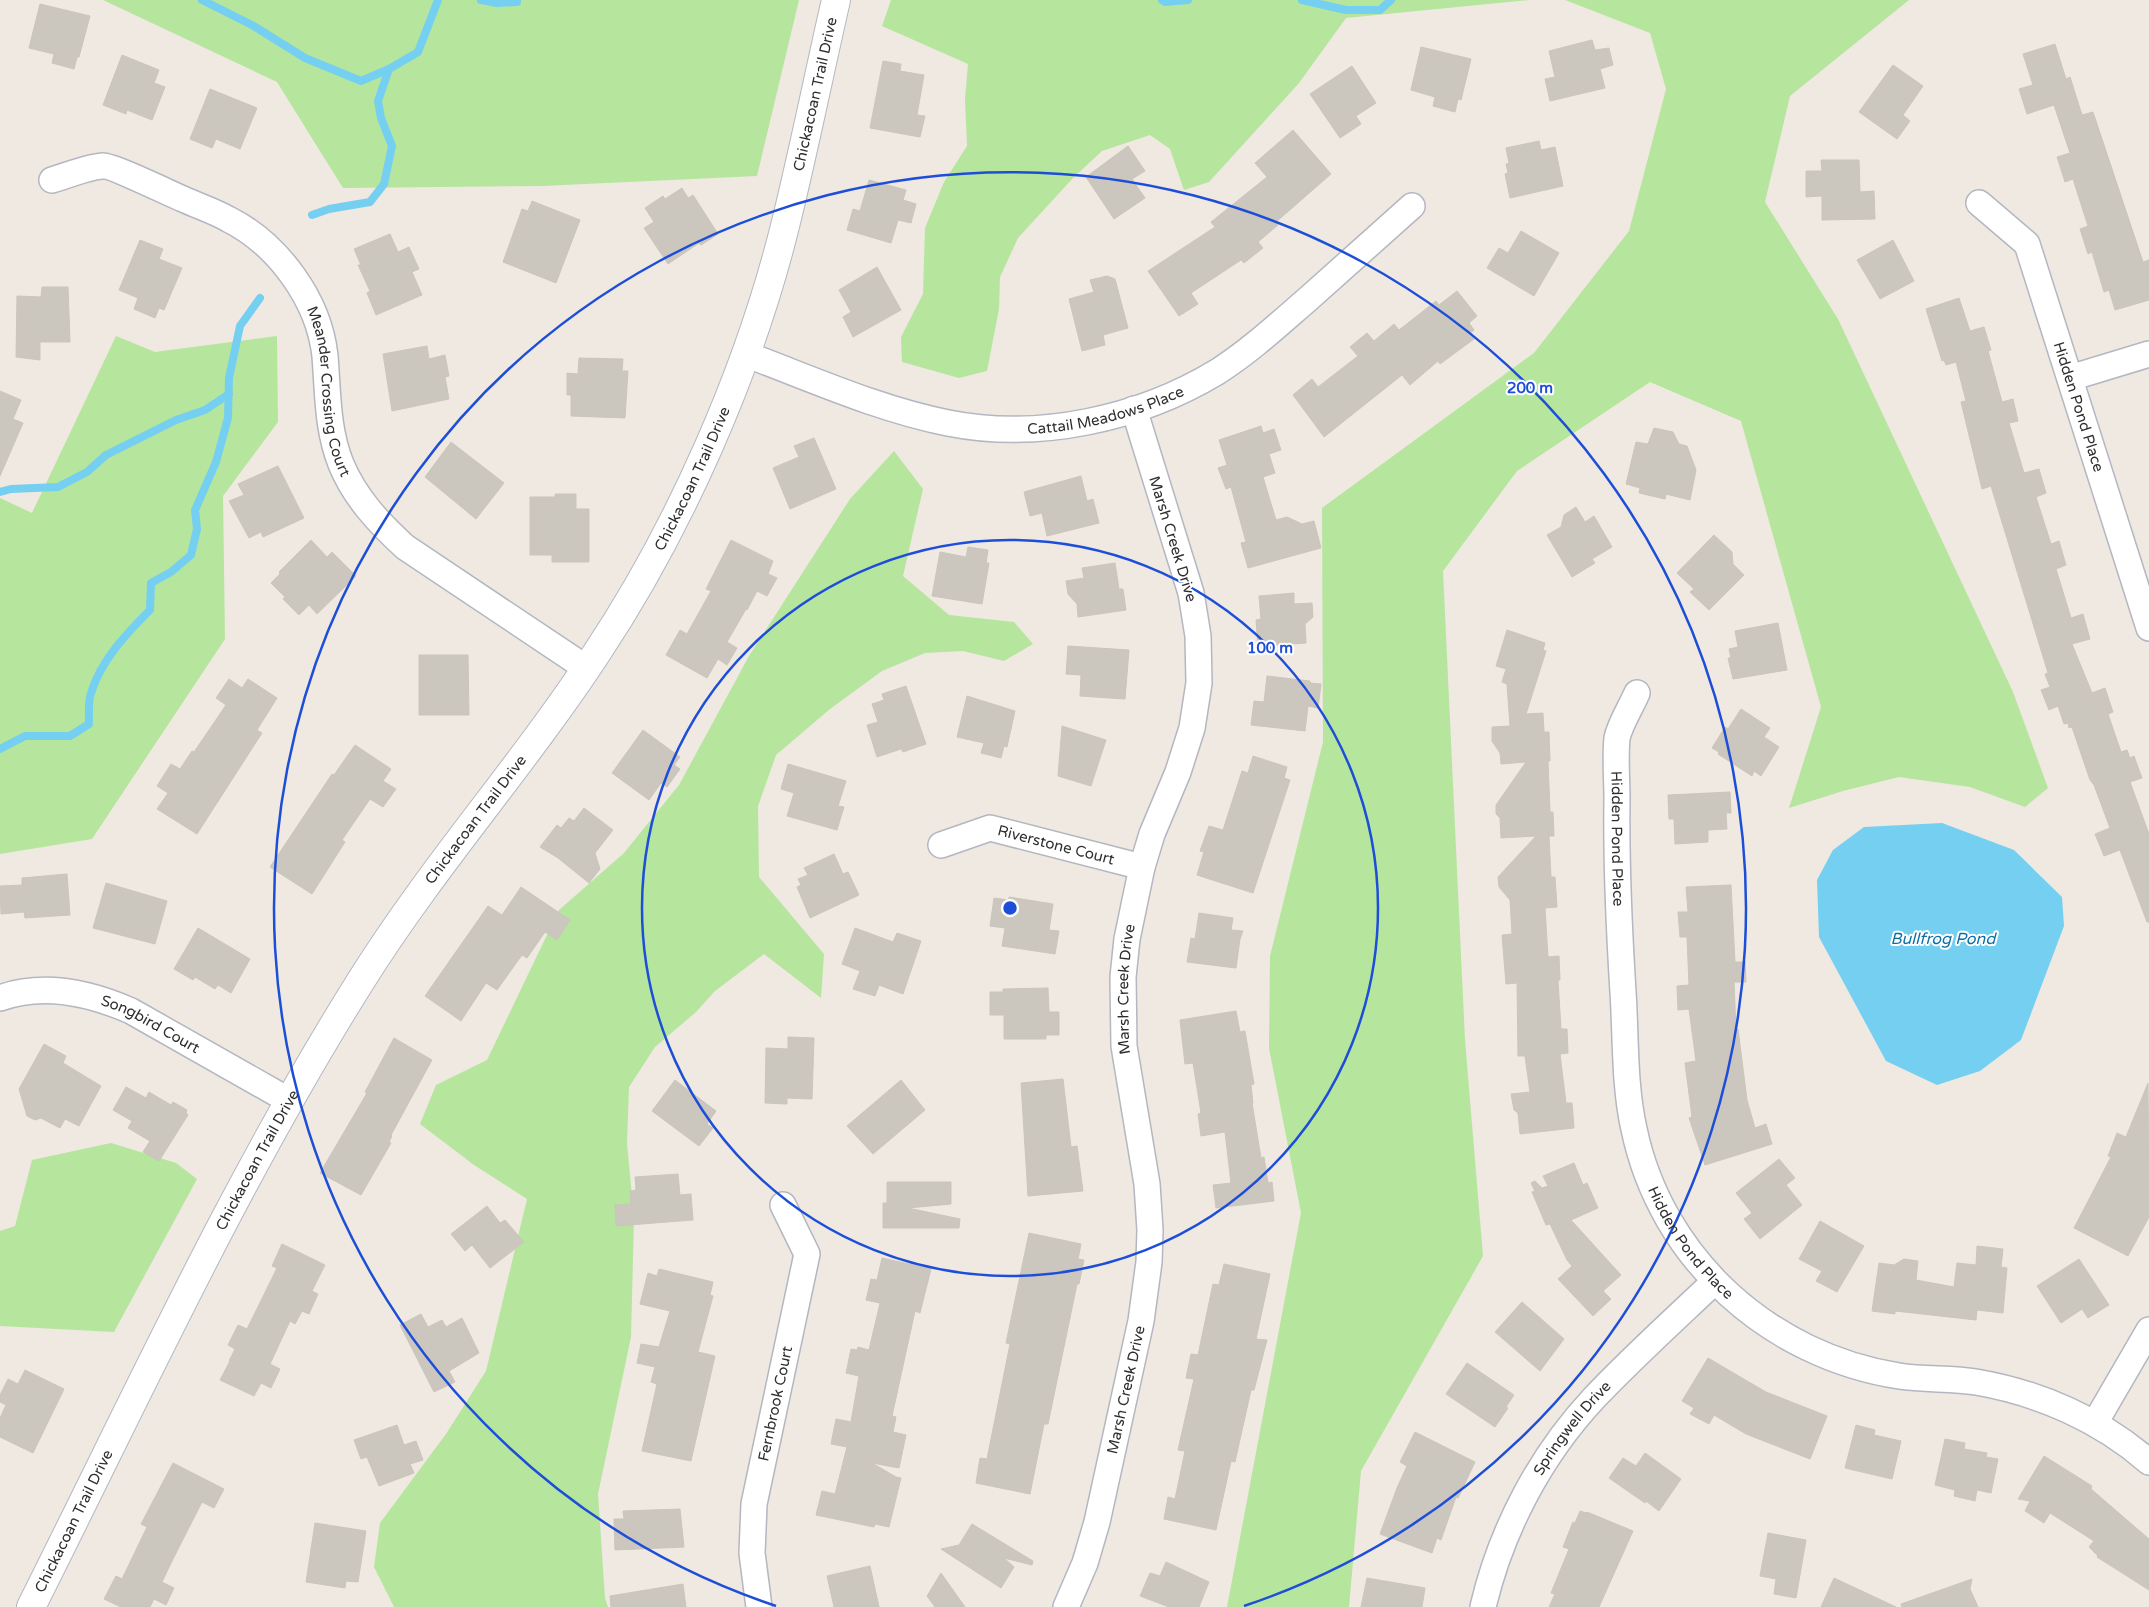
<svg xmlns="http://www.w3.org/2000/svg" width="2149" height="1607" viewBox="0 0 2149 1607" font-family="'Varela Round',sans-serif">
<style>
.green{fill:#b6e59e}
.water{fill:#75cff0}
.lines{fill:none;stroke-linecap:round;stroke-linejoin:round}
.stream{stroke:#75cff0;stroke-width:8}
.building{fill:#cbc7bf;stroke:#cbc5ba}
.street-casing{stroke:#b4b7c1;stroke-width:28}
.secondary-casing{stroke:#b4b7c1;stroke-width:30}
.street{stroke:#fff;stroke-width:25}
.secondary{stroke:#fff;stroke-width:28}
.ring{fill:none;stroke:#1d4ed8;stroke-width:2.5}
.labels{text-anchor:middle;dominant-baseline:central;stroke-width:4;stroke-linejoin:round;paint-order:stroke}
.street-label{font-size:15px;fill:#2e2e2e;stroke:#fff}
.water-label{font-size:16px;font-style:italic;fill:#0d6fa3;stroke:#fff}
.centre{fill:#1d4ed8;stroke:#fff;stroke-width:2.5}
.ring-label{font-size:15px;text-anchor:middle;font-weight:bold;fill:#1d4ed8;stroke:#fff;stroke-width:4;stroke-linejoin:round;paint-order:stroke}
</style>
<rect width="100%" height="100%" fill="#efe9e1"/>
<path class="green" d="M103 0H799L757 176 542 186 343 188 277 82Z
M891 0H1529L1346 18 1299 83 1209 182 1184 190 1170 149 1150 135 1102 151 1073 178 1018 238 1000 277 999 309 987 371 959 378 902 362 901 337 923 294 925 228 944 182 967 146 965 99 968 64 882 26Z
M1565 0H1909L1790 96 1765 202 1838 319 2013 692 2048 788 2025 807 1970 787 1899 777 1843 791 1789 808 1821 707 1741 421 1650 382 1517 471 1443 571 1465 1040 1483 1256 1361 1471 1349 1607H1227L1301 1213 1269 1048 1270 956 1323 742 1322 508 1534 353 1629 231 1666 89 1650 33Z
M116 336 155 352 277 336 278 422 223 496 225 639 92 839 0 854V498L32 513Z
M894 451 923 489 903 576 949 615 1014 622 1033 644 1004 661 963 651 925 653 882 671 830 709 776 755 758 806 759 877 824 954 821 998 764 954 715 991 696 1012 655 1047 629 1087 627 1143 634 1218 631 1337 598 1494 605 1598 608 1607H394L374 1567 380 1523 446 1434 486 1371 527 1199 474 1165 420 1124 436 1085 487 1060 559 910 624 853 679 785 749 656 850 499Z
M111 1143 176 1163 197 1179 114 1332 0 1326V1231L15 1226 32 1160Z"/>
<path class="water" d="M1942 823 2014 850 2062 897 2064 926 2021 1040 1980 1071 1937 1085 1886 1061 1819 937 1817 880 1833 850 1864 827Z"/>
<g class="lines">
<path class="stream" d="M202 0 252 25 305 58 361 81 389 69
M481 0 497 3 517 2V0
M1162 0 1165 2 1188 0
M1302 0 1346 10H1380L1391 0
M312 215 329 209 370 202 384 184 392 146 381 118 378 101 389 69 418 52 438 0
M0 492 11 489 58 487 87 472 106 455 176 420 205 410 229 394
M0 749 25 736H70L89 724C89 714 88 702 91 693 101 660 127 633 150 610L151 583 171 572 191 555 197 529 195 510 216 462 228 418 229 378 240 326 260 298"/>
</g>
<path class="building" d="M40 4 90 16 79 57H77L74 69 52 63 54 54 29 48Z
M1592 40 1595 50 1609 48 1613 65 1600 69 1605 88 1550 101 1545 79 1555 77 1549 51Z
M2055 44 2066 79 2070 77 2082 115 2093 112 2143 262 2149 260V300L2115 310 2109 290 2104 292 2092 252 2088 254 2080 229 2088 226 2073 179 2065 182 2057 157 2070 153 2054 105 2027 114 2019 89 2033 85 2023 54Z
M1421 47 1471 59 1461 100 1458 99 1455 112 1433 106 1435 97 1411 90Z
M122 55 159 70 154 83 165 87 152 120 127 110 126 114 103 105Z
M883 61 901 64 900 71 924 75 917 115 925 116 920 137 870 128Z
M1893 65 1923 86 1903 115 1910 121 1897 139 1859 112Z
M1352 66 1376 103 1356 116 1361 124 1340 138 1310 94Z
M210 89 257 108 240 149 216 139 212 148 190 139Z
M1293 130 1331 174 1276 222 1278 225 1258 242 1263 248 1244 263 1241 260 1191 293 1198 304 1179 316 1148 271 1215 227 1211 222 1267 177 1255 163Z
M1539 141 1541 150 1555 147 1563 186 1510 198 1505 174 1508 173 1506 164 1509 163 1506 148Z
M1128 146 1145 171 1132 179 1145 198 1114 219 1086 177Z
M1821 160H1859L1860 192 1874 191 1875 219 1822 220V196L1806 197V171H1822Z
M869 180 906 190 903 200 916 204 911 223 898 220 891 243 847 230 853 209 860 211Z
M682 188 688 198 693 195 718 234 701 245 699 243 668 264 644 228 654 222 645 208 663 196 665 199Z
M532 201 580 220 556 283 503 262 522 209 528 211Z
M1521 231 1559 253 1534 296 1487 268 1499 248 1508 253Z
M390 234 398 252 409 247 419 269 412 272 422 295 376 315 367 293 370 291 358 265H361L354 249Z
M140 240 163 249 159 259 182 268 164 310 159 308 155 318 134 309 138 298 119 290Z
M1893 240 1914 281 1880 299 1857 260Z
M877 267 901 310 853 337 843 317 851 312 839 290Z
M1107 276 1115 279 1128 328 1103 335 1105 345 1082 351 1069 299 1094 292 1090 280Z
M42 287H68L70 342H40V360L16 357 17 296 41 297Z
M1457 291 1477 316 1469 323 1474 330 1470 333 1474 339 1440 364 1438 361 1410 385 1402 375 1324 437 1293 395 1312 379 1318 387 1358 356 1350 347 1367 333 1374 341 1394 324 1399 330 1436 301 1439 305Z
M1959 298 1970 331 1984 327 1991 350 1988 351 2002 402 2013 399 2018 421 2009 423 2024 473 2039 469 2046 493 2036 497 2051 544 2059 541 2066 565 2056 569 2071 618 2083 614 2090 639 2072 644 2092 693 2105 688 2113 712 2108 714 2121 752 2127 750 2130 758 2134 756 2142 778 2130 782 2149 834V922H2147L2120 850 2104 856 2095 834 2110 828 2094 785 2090 780 2072 727 2069 728 2068 723 2064 724 2058 706 2049 710 2041 690 2050 687 2045 674 2048 673 1991 486 1982 489 1961 402 1966 401 1956 362 1946 365 1944 360 1942 361 1926 309Z
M427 346 429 359 445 355 449 376 445 377 449 399 392 411 383 354Z
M579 358 623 359 622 371H628L625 418 571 416V395H567V373L578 374Z
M0 391 21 400 13 419 23 423 0 476Z
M1261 426 1263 433 1274 429 1281 450 1269 454 1275 473 1263 477 1276 520 1287 517 1302 524 1314 521 1321 548 1248 568 1241 543 1246 542 1231 487 1226 489 1218 468 1227 465 1219 440Z
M1654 428 1673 432 1679 444 1687 446 1696 470 1690 500 1666 494 1665 499 1639 493 1640 488 1626 484 1636 442 1648 444Z
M814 438 836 489 790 509 773 468 799 457 794 446Z
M451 442 504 483 476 519 425 477Z
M278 466 304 518 263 537 261 532 249 538 229 501 244 495 238 484Z
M1081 476 1087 501 1093 499 1099 523 1047 536 1042 513 1030 516 1024 492Z
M555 494H576V509H589V562H552V555H530V497H555Z
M1576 507 1585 522 1594 516 1612 547 1592 559 1595 563 1572 577 1547 535 1561 527 1564 515Z
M1714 535 1732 552 1733 564 1744 575 1709 610 1690 592 1694 589 1677 573Z
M311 540 327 557 332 552 356 576 317 614 309 605 299 615 283 599 285 597 271 583 280 574 279 572Z
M731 540 773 561 768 574 777 578 767 596 757 591 747 610 746 609 727 642 737 648 727 665 718 659 707 678 666 655 680 630 687 634 711 591 706 589Z
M968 547 988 550 986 563H989L982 604 932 596 940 552 966 557Z
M1115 563 1119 589H1123L1126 610 1078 617 1077 604 1068 594 1066 581 1084 578 1082 568Z
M1294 593V604L1312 603 1313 617 1305 624 1306 643 1258 646 1256 620 1261 619 1259 596Z
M1778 623 1787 670 1733 679 1728 658H1731L1729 649 1738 647 1735 631Z
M1507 630 1545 643 1543 650 1546 651 1526 714 1543 713 1544 732H1549L1550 761H1548L1550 812H1553L1554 836H1549L1551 877H1555L1557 907 1545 908 1548 957 1559 956 1560 980H1558L1561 1029H1567L1568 1053 1560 1054 1566 1103H1572L1574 1128 1520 1134 1518 1113 1514 1110 1511 1094 1530 1092 1525 1056H1518L1517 983 1506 984 1502 935 1512 934 1510 900 1499 887 1498 877 1536 836 1501 838 1500 818 1496 814V805L1526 762 1501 764 1500 753 1492 741V727L1510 726 1507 684 1502 682 1506 669 1496 666Z
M1068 646 1129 650 1125 699 1080 696 1081 675 1066 674Z
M419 655H468L469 715H419Z
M1267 676 1310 681V683L1321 684 1318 708 1308 706 1305 731 1251 725 1254 701 1264 702Z
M229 679 242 688 248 679 277 698 257 730 262 733 197 834 157 809 168 793 157 786 171 764 180 769 192 751 194 752 226 705 216 698Z
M906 686 926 744 903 752 901 749 877 757 867 725 878 722 872 704 884 700 882 694Z
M967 696 1015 711 1007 747 1004 746 1001 758 981 753 984 743 957 737Z
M1741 709 1770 728 1764 737 1779 747 1761 776 1754 771 1752 776 1718 754 1719 752 1712 748 1725 727 1728 729Z
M1062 726 1106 740 1091 786 1058 776Z
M643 730 680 757 674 765 680 769 667 787 661 783 649 800 612 773Z
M355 745 391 769 383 781 396 789 383 807 370 799 342 840 345 842 312 894 270 867 332 774 334 775Z
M1253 756 1287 767 1284 778 1290 780 1253 893 1197 875 1204 852 1200 851 1209 826 1223 830 1242 771 1248 773Z
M788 764 846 781 838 806 844 807 837 830 787 816 794 793 781 789Z
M1730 792 1731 813H1726L1727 829 1708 830V842L1675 844 1674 819H1669L1668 795Z
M584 808 613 830 595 853 600 869 589 883 558 858 540 847 557 825 561 828 569 818 574 821Z
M834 854 843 874 848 872 859 895 810 918 797 887 801 885 798 879 808 875 804 868Z
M67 874 70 915 25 918 24 912 1 914 0 886 22 885V878Z
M106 883 167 901 155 944 93 928Z
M1731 885 1735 962H1745L1746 982H1734L1736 1030 1738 1029 1747 1100 1755 1128 1766 1124 1772 1144 1705 1165 1689 1118 1692 1117 1685 1063 1696 1061 1689 1009 1678 1010 1677 986 1689 985 1687 937H1680L1678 912H1688L1686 887Z
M521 887 570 920 557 940 545 932 527 958 522 955 497 990 486 983 461 1021 425 996 488 906 502 915Z
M1009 897 1053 904 1049 930 1059 931 1055 954 1002 946 1005 928 990 926 994 898 1009 900Z
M1199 913 1233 918 1231 930 1243 931 1240 939 1236 968 1187 962 1191 938 1195 939Z
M198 928 250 959 231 993 218 985 215 989 195 977 193 980 174 969Z
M855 928 893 942 897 933 921 941 903 994 879 985 875 996 853 989 860 971 842 964Z
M1048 988 1049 1012H1059V1035H1046V1039H1004V1015H990V992H1003V989Z
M1236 1011 1240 1032 1245 1031 1254 1084 1251 1085 1253 1103H1252L1261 1158 1264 1157 1268 1183 1272 1182 1274 1201 1216 1208 1213 1185 1231 1183 1225 1132 1201 1136 1198 1114 1201 1113 1193 1063 1185 1064 1180 1020Z
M788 1037 814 1038 812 1099 787 1098V1104L765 1103 766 1048 788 1049Z
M394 1038 432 1060 391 1135 392 1136 389 1142 391 1143 361 1195 320 1173 367 1093 365 1092Z
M44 1044 66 1056 63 1063 101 1086 79 1126 65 1119 60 1128 41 1118 35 1120 27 1116 19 1089Z
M1063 1079 1071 1147 1077 1146 1083 1191 1028 1196 1021 1083Z
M675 1080 716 1111 707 1124 713 1128 699 1146 652 1111Z
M901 1080 925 1110 873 1154 847 1126Z
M2148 1083 2149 1217 2128 1256 2074 1228 2111 1157 2108 1156 2117 1133 2126 1137Z
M126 1087 146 1098 149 1092 171 1105 173 1102 187 1110 186 1113 188 1115 159 1161 143 1152 150 1141 128 1128 132 1121 113 1110Z
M1779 1159 1795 1178 1786 1185 1802 1205 1760 1239 1744 1219 1752 1213 1736 1193Z
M1574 1163 1583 1185 1587 1183 1598 1208 1571 1220 1621 1275 1603 1291 1611 1299 1593 1316 1558 1279 1572 1266 1567 1260 1550 1224 1546 1225 1532 1192 1535 1191 1531 1183 1535 1181 1542 1188 1548 1186 1543 1176Z
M678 1174 680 1195 691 1194 693 1220 616 1226 615 1205 631 1204 630 1191 636 1190 635 1177Z
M887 1182H951V1204L908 1208 960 1219 959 1228H883V1203H887Z
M487 1206 500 1223 505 1220 524 1242 490 1268 472 1245 465 1251 451 1234Z
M1820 1221 1864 1246 1837 1292 1816 1281 1822 1271 1799 1259Z
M1029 1233 1081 1244 1078 1259 1084 1260 1079 1284H1077L1048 1424H1044L1030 1494 976 1483 980 1458 987 1459 1010 1344 1006 1343Z
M282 1244 325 1265 312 1291 318 1294 309 1314 302 1311 295 1324 290 1321 270 1364 280 1369 271 1388 261 1383 254 1396 220 1380 230 1361H229L235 1349 228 1345 238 1325 247 1329 277 1268 272 1266Z
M1977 1246 2003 1249 2001 1267 2007 1268 2003 1313 1977 1310 1976 1320 1895 1311V1314L1872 1311 1879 1263 1894 1265 1904 1259 1918 1261 1916 1280 1954 1287 1957 1263 1976 1265Z
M882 1258 931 1269 920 1313 915 1311 892 1416 896 1417 893 1432 906 1435 899 1468 872 1463 896 1477 901 1478 889 1527 875 1524 874 1527 816 1515 822 1491 835 1494 847 1447 831 1444 836 1419 851 1422 859 1376 846 1373 851 1349 857 1350 858 1347 869 1350 880 1303 866 1300 871 1279 877 1280Z
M2079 1259 2109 1305 2088 1318 2082 1309 2061 1323 2037 1286Z
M1224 1264 1270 1274 1256 1339 1267 1340 1254 1390H1251L1235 1462 1231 1461 1216 1530 1164 1519 1168 1497 1175 1499 1185 1451 1178 1450 1194 1379 1186 1378 1191 1354 1198 1355 1213 1284 1219 1285Z
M659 1269 713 1282 710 1295 713 1296 698 1352 715 1356 691 1461 642 1451 657 1384 651 1382 655 1367 637 1363 641 1344 659 1347 670 1311 640 1304 648 1273 657 1276Z
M1522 1302 1564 1339 1540 1371 1495 1332Z
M421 1314 428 1327 442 1320 446 1327 462 1318 479 1353 449 1371 455 1382 434 1392 400 1325Z
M1708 1358 1766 1392 1827 1416 1810 1459 1746 1434 1714 1415 1709 1424 1690 1414 1694 1408 1682 1401Z
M1467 1363 1514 1395 1506 1407 1508 1408 1495 1427 1446 1394Z
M25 1370 64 1389 33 1453 0 1437V1418L6 1405 0 1402V1395L8 1379 18 1384Z
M397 1425 404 1445 416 1441 423 1460 410 1464 414 1473 379 1486 367 1457 361 1459 354 1440Z
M1856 1425 1875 1430 1874 1435 1901 1441 1892 1479 1845 1468Z
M1415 1432 1475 1462 1458 1498 1456 1497 1441 1540 1437 1538 1432 1553 1380 1534 1397 1488 1407 1466 1400 1462Z
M1945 1439 1965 1443 1964 1449 1987 1453 1986 1457 1998 1459 1991 1493 1977 1490 1975 1501 1954 1496 1955 1490 1935 1485Z
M1645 1453 1681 1479 1659 1511 1646 1501 1645 1503 1609 1478 1623 1458 1636 1466Z
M2044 1456 2092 1486 2091 1489 2149 1539V1590L2097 1557 2098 1556 2089 1547 2094 1541 2050 1513 2044 1523 2025 1511 2030 1501 2018 1499Z
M173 1463 224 1489 214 1508 202 1502 172 1561 162 1582 174 1588 166 1605 154 1599 150 1607H121L104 1599 116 1576 122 1579 147 1527 141 1524Z
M680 1509 684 1547 615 1550 614 1519H624L623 1511Z
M1580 1511 1586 1513 1587 1512 1633 1531 1599 1607H1549L1555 1594 1551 1593 1569 1549 1563 1547 1573 1522 1575 1523Z
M315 1523 366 1531 358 1582 346 1581 345 1588 306 1582Z
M972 1524 1033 1561 1032 1565 1004 1558 1014 1567 1001 1588 941 1549 959 1545Z
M1768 1533 1806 1540 1796 1598 1774 1594 1776 1579 1760 1576Z
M1166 1562 1209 1582 1199 1607H1169L1140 1596 1150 1573 1160 1576Z
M870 1566 879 1607H834L827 1576Z
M941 1573 965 1607H935L927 1596Z
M1367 1578 1425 1588 1422 1607H1361Z
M1834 1578 1896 1607H1821Z
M1972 1579 1970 1589 1978 1607H1902L1901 1604Z
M683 1584 686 1607H611L610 1596Z"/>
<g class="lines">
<g class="street-casing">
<g id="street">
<path id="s1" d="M52 180C66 176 90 166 103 166 111 165 171 194 183 199 198 206 214 211 228 219 278 244 319 300 325 356 328 393 327 429 341 464 355 498 379 523 405 547L586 668"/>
<path id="s2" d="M1979 203 2027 244 2149 628"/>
<path id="s3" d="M745 354C812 379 878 409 948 423 1038 441 1139 419 1217 372 1250 351 1279 324 1308 299 1343 268 1377 237 1412 206"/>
<path d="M2070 378 2149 354"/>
<path id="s4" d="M1637 693C1631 707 1620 724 1617 738 1615 758 1617 780 1617 799 1616 864 1619 928 1623 992 1626 1037 1624 1085 1634 1129 1661 1259 1770 1356 1899 1376 1925 1380 1951 1378 1976 1382 2040 1393 2101 1420 2149 1462"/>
<path id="s5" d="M941 845 990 828 1142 867"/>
<path id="s6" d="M0 998C44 982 90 993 131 1011L288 1100"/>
<path d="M2095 1423 2149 1330"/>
<path id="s7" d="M759 1607 752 1553 754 1504 807 1254 783 1205"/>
<path id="s8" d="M1066 1607 1085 1563 1097 1522 1141 1321 1149 1262 1150 1230 1147 1184 1124 1046 1123 977 1127 939 1142 867 1152 834 1178 772 1192 728 1199 683 1198 636 1191 593 1134 409"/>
<path id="s9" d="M1483 1607C1501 1530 1540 1456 1594 1398 1632 1358 1674 1320 1714 1282"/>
</g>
</g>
<g class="secondary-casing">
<g id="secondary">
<path id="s10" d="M31 1607C137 1396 236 1179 362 979 433 866 523 765 596 654 680 528 750 369 786 222 804 149 819 74 836 0"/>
</g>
</g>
<use href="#street" class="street"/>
<use href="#secondary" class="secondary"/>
</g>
<g class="ring">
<circle cx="1010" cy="908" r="368"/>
<path d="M776 1606A736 736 0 1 1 1244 1606"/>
</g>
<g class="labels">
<g class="street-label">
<text stroke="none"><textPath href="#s10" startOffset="1716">Chickacoan Trail Drive</textPath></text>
<text stroke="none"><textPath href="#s1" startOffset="399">Meander Crossing Court</textPath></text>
<text stroke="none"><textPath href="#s2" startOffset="234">Hidden Pond Place</textPath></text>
<text stroke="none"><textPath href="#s3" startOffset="375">Cattail Meadows Place</textPath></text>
<text stroke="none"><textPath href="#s10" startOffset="1311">Chickacoan Trail Drive</textPath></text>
<text transform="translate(1173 539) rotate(73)">Marsh Creek Drive</text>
<text stroke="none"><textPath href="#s10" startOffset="906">Chickacoan Trail Drive</textPath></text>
<text stroke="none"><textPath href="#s4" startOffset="150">Hidden Pond Place</textPath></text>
<text stroke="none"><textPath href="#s5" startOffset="120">Riverstone Court</textPath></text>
<text stroke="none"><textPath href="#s8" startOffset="631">Marsh Creek Drive</textPath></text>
<text stroke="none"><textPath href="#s6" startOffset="158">Songbird Court</textPath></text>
<text stroke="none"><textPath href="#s10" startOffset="501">Chickacoan Trail Drive</textPath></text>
<text stroke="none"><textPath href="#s4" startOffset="570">Hidden Pond Place</textPath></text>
<text stroke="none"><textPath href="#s8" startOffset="226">Marsh Creek Drive</textPath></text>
<text stroke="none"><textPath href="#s7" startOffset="206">Fernbrook Court</textPath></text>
<text stroke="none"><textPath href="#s9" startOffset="202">Springwell Drive</textPath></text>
<text stroke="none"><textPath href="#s10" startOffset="96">Chickacoan Trail Drive</textPath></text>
</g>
<g class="water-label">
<text x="1943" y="939">Bullfrog Pond</text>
</g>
</g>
<circle cx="1010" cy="908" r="8" class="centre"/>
<g class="ring-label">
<text x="1530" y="393">200 m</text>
<text x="1270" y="653">100 m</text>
</g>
</svg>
